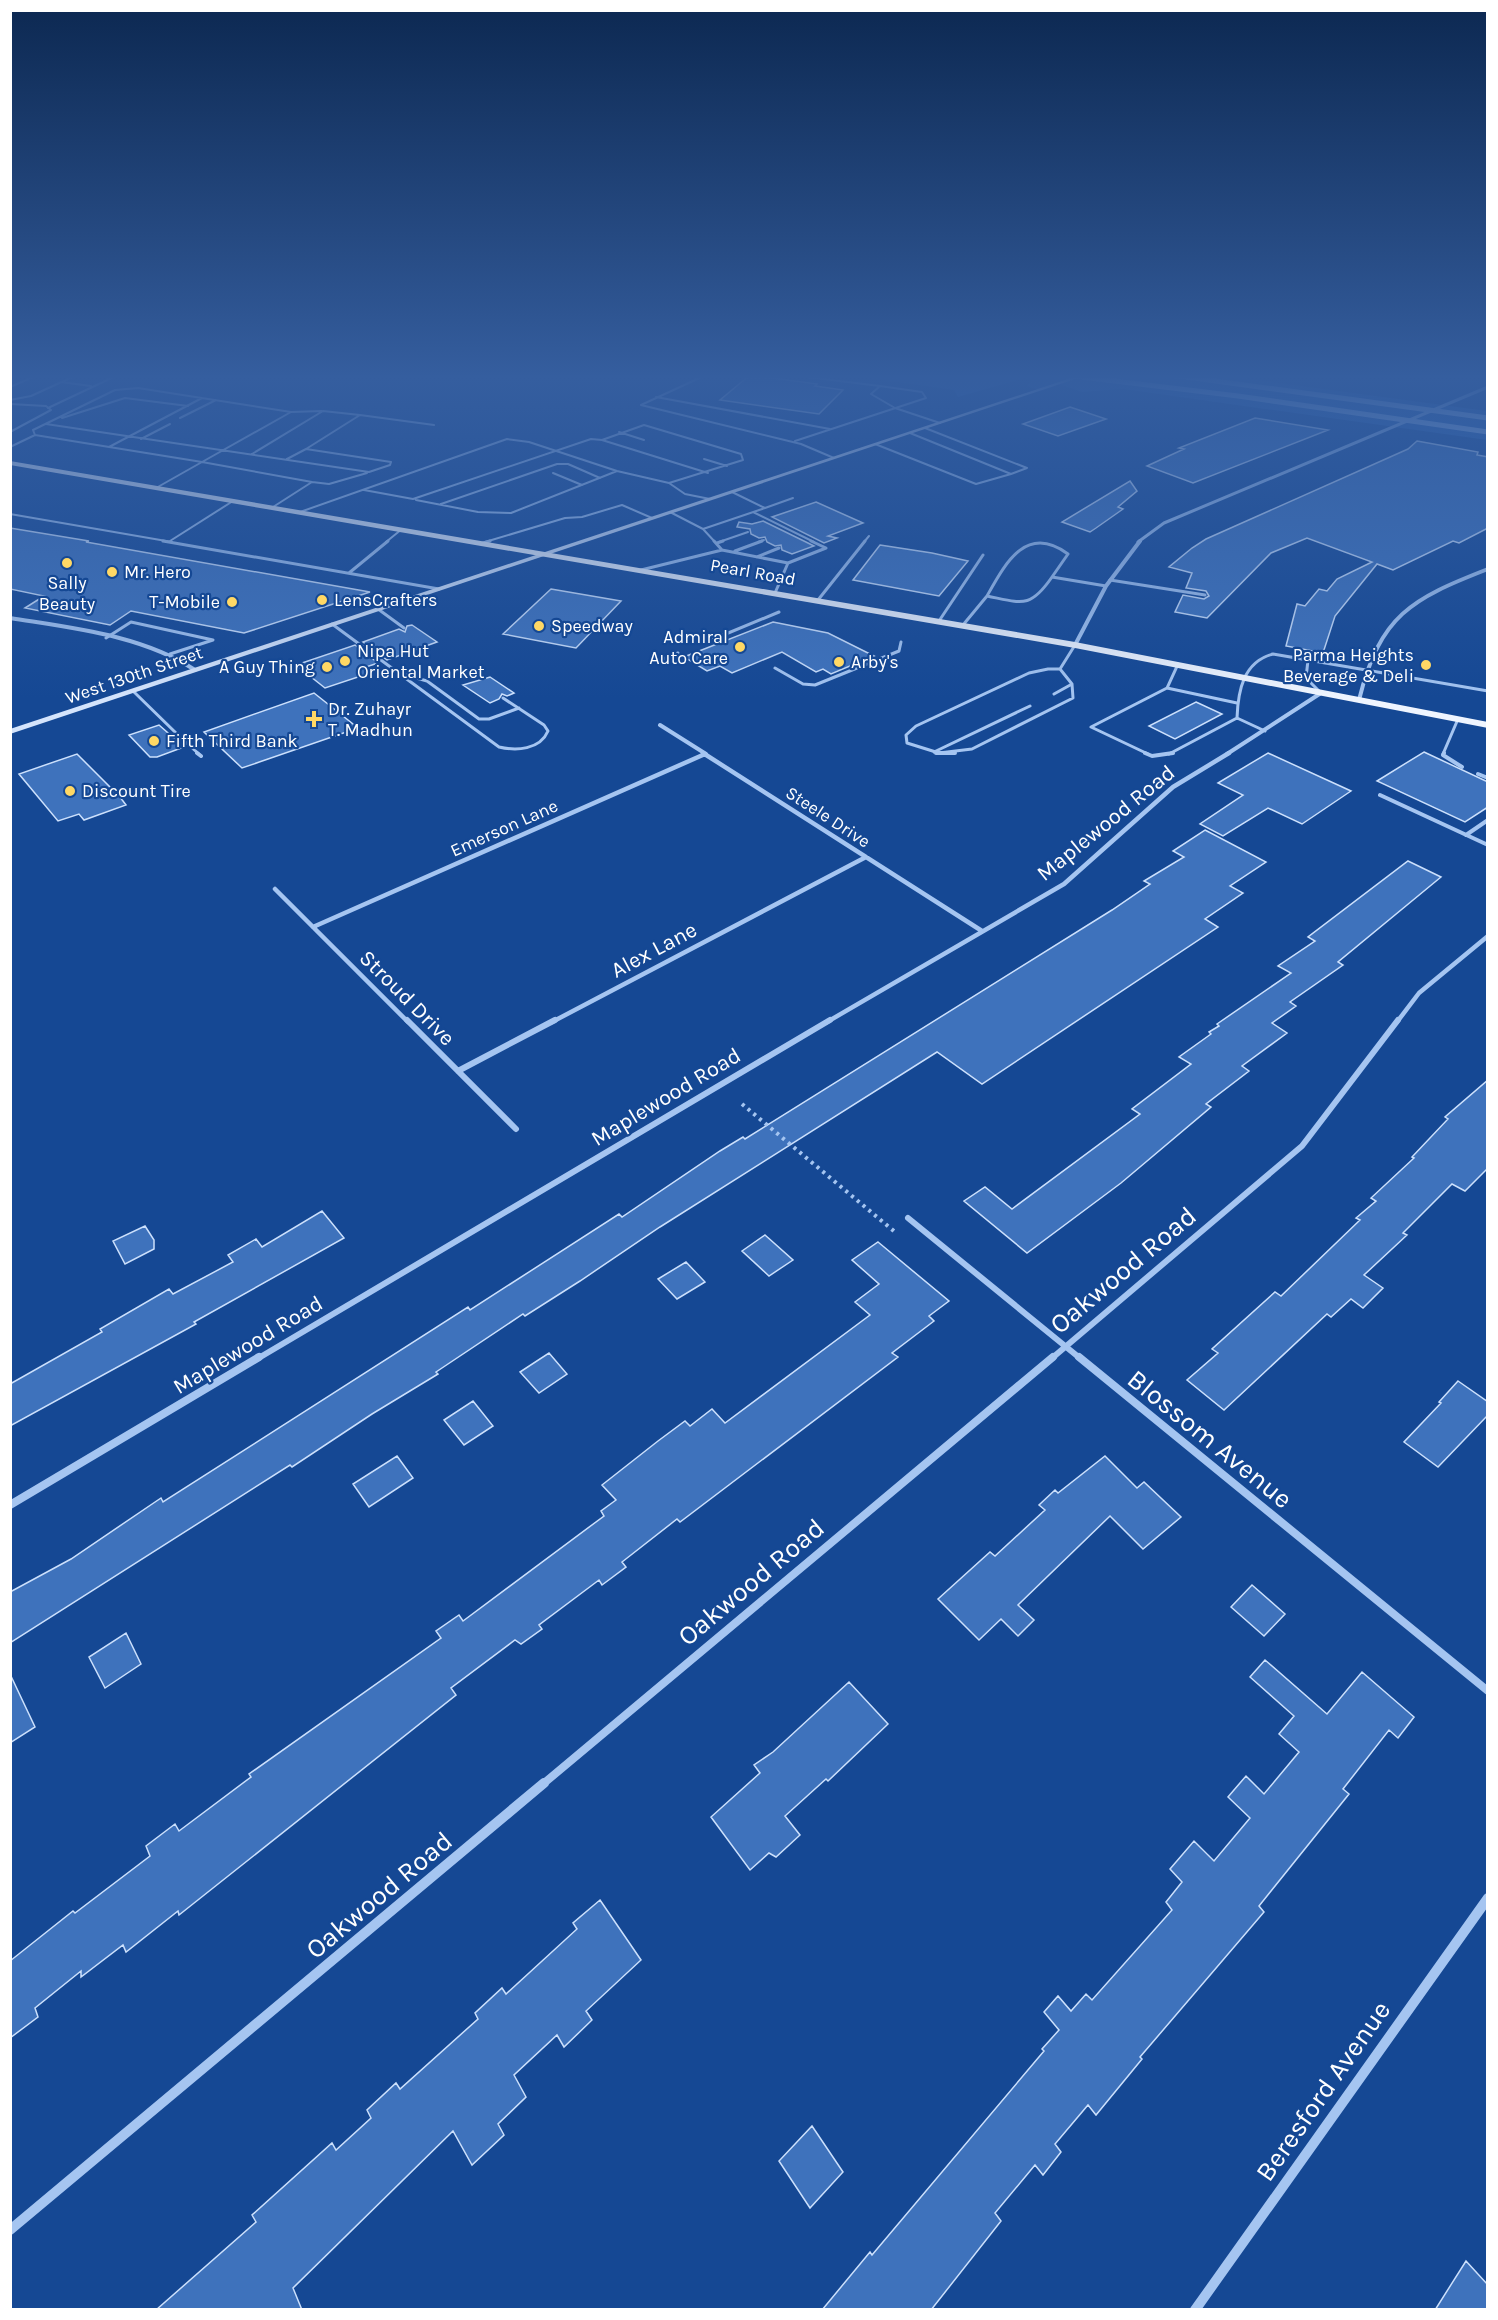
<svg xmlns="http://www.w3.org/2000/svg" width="1498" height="2320" viewBox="0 0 1498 2320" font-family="Karla,sans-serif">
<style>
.green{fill:#2862b3}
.building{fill:#3e72bc;stroke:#cce0fc;stroke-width:1.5}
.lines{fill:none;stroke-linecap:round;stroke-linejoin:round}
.path{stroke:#a5c5f1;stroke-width:4;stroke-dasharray:3 4.5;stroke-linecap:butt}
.service-far2{stroke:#a5c5f1;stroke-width:2}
.service-far1{stroke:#a5c5f1;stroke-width:3}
.service{stroke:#a5c5f1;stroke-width:4}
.minor-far5{stroke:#a5c5f1;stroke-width:3}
.minor-far4{stroke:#a5c5f1;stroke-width:4}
.minor-far3{stroke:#a5c5f1;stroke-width:4.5}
.minor-far2{stroke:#a5c5f1;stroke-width:6}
.minor-far1{stroke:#a5c5f1;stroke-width:8}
.minor{stroke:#a5c5f1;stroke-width:10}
.tertiary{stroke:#a5c5f1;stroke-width:5}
.secondary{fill:#d4e4fc;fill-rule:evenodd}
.primary{fill:#eff5ff;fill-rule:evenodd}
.poi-dot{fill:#ffd865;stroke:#154894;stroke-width:2}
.labels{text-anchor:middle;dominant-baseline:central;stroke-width:4.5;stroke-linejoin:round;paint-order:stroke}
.far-poi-label{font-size:18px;fill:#fff;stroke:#154894;text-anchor:start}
.far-street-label{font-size:18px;fill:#fff;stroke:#154894}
.street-label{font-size:22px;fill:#fff;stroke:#154894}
.near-street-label{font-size:27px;fill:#fff;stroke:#154894}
</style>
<rect width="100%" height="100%" fill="#154894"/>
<path class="green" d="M840 374H1213L1487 411V440L1123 389 1082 392 1059 384 1041 391 1027 386 1031 381 1025 378 958 397 954 390Z"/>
<path class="building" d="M750 375 817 384 815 386 843 390 819 414 720 400Z
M1070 407 1106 419 1058 436 1023 424Z
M1255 418 1328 430 1193 483 1147 466 1184 449 1179 448Z
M1417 441 1478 452 1477 455 1488 457V528L1459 543 1453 541 1393 570 1377 564 1335 616 1323 653 1286 646 1297 604 1305 606 1319 589 1327 591 1337 579 1372 562 1307 538 1271 553 1207 618 1175 612 1183 595 1204 599 1209 596 1206 591 1186 588 1192 573 1169 567 1192 548 1206 539 1408 449Z
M1130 481 1137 491 1118 507 1123 509 1096 528 1090 532 1062 522Z
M816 502 863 523 828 536 837 538 824 543 772 517Z
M763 521 808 543 814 546 792 554 782 550 781 545 775 546 767 542 765 537 759 538 751 534 750 529 737 527 739 522 752 524Z
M10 528 89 541 86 542 370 592 244 633 131 611 110 625 25 608 44 596 10 589Z
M880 545 932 553 968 561 939 596 853 580Z
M551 589 621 601 576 648 503 634Z
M773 622 828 633 874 656 831 674 823 669 816 672 782 652 732 673 720 666 707 671 684 657Z
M412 625 437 642 387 660 363 642 399 629 405 632 407 626Z
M355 645 378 663 363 668 370 673 325 688 296 665Z
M490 677 514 693 507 696 502 694 499 699 490 703 463 685Z
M314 693 358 728 242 768 204 732Z
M1196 702 1222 714 1175 739 1149 726Z
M159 725 184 747 157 757H150L129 735Z
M1424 752 1488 782V807L1465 822 1377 781Z
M1268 753 1351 791 1302 824 1268 808 1223 836 1200 824 1243 795 1218 783Z
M77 754 120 797 126 805 84 820 79 814 58 821 19 774Z
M1205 830 1266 862 1230 886 1243 893 1205 919 1218 927 982 1084 937 1052 660 1227 580 1281 525 1316 523 1314 436 1372 438 1374 372 1414 292 1467 290 1465 10 1643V1592L71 1559 161 1498 163 1502 468 1307 470 1310 619 1214 622 1217 720 1151 743 1137 745 1139 1112 910 1150 884 1144 881 1184 857 1173 851Z
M1408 861 1441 877 1338 962 1343 965 1290 1002 1296 1006 1272 1023 1287 1033 1242 1066 1249 1071 1206 1104 1211 1107 1121 1183 1027 1253 964 1201 985 1187 1012 1209 1140 1114 1132 1109 1191 1064 1179 1057 1211 1034 1209 1032 1219 1026 1217 1024 1291 973 1278 966 1315 941 1308 937Z
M1488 1080V1168L1465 1191 1452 1184 1403 1233 1407 1235 1364 1275 1383 1288 1363 1308 1351 1299 1331 1317 1327 1314 1224 1410 1187 1380 1218 1353 1212 1349 1275 1292 1281 1296 1360 1220 1356 1218 1376 1201 1371 1198 1414 1158 1412 1157 1448 1119 1445 1117Z
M322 1211 344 1238 194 1322 196 1324 10 1426V1384L102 1332 100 1329 169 1289 173 1294 233 1262 228 1255 256 1239 262 1247Z
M145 1226 154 1240V1249L125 1264 113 1241Z
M765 1235 793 1260 769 1276 742 1251Z
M878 1242 949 1301 929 1316 934 1321 892 1353 898 1357 680 1522 677 1519 622 1562 626 1567 602 1585 599 1580 539 1625 542 1629 521 1644 515 1640 451 1688 456 1695 179 1915 178 1911 126 1952 123 1945 81 1977V1971L35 2008 38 2017 10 2038V1961L73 1911 75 1913 150 1856 146 1846 175 1824 179 1831 251 1777 249 1774 441 1638 436 1631 459 1615 463 1621 604 1516 601 1511 616 1500 602 1485 658 1441 685 1421 690 1426 712 1409 725 1423 870 1315 855 1302 879 1284 852 1260Z
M686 1262 705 1282 677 1299 658 1279Z
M549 1353 567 1374 539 1393 520 1372Z
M1458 1381 1488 1402V1415L1438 1467 1404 1442 1441 1403 1439 1402Z
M473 1401 493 1426 464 1445 444 1420Z
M397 1456 413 1478 369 1507 353 1484Z
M1105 1456 1137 1488 1144 1482 1181 1517 1143 1549 1110 1516 1018 1605 1034 1620 1018 1636 1001 1619 979 1640 938 1599 990 1552 995 1556 1045 1510 1039 1505 1055 1490 1058 1493Z
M1252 1585 1285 1614 1264 1636 1231 1607Z
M126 1633 141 1664 105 1688 89 1657Z
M1265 1660 1327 1714 1362 1672 1414 1717 1398 1738 1389 1730 1343 1789 1349 1794 1259 1906 1264 1912 1140 2057 1142 2059 1096 2115 1088 2105 1055 2144 1061 2152 1043 2175 1035 2165 995 2213 1001 2221 931 2310H822L870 2252 872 2255 1044 2051 1042 2049 1059 2030 1044 2012 1058 1996 1071 2011 1086 1994 1092 2000 1172 1910 1166 1902 1182 1882 1170 1869 1194 1841 1214 1861 1250 1818 1228 1797 1246 1776 1264 1794 1299 1752 1279 1734 1294 1716 1250 1677Z
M10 1674 35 1727 10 1743Z
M849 1682 888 1724 828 1781 826 1779 785 1816 800 1835 776 1857 769 1853 750 1870 711 1817 760 1773 754 1765 773 1752Z
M600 1900 641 1960 586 2011 592 2020 564 2047 557 2035 514 2075 526 2097 498 2124 504 2135 472 2165 453 2131 293 2288 302 2310H156L256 2222 252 2215 332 2143 336 2150 371 2118 367 2110 396 2083 400 2089 478 2019 475 2013 502 1988 506 1994 577 1929 573 1923Z
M812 2126 843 2172 810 2208 779 2161Z
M1466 2261 1488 2285V2310H1435Z"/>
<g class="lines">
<path class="path" d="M742 1104 895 1232"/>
<path class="service-far2" d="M708 374 641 405 801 444 834 458
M783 374 880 386 871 394 895 408 940 423
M61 382 91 386
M10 387 40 374
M656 397 830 429
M10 400 31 396 79 374
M10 404 46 406 51 410 10 432
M48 408 120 374
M291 412 322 411
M360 415 434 425
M62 418 125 398 188 406
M180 418 216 400
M46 424 369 472 390 465 391 462 306 449 360 415 323 411 252 454
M925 428 1027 468 1011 474
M619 432 644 440
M35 435 33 430 115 390 138 388 291 412 202 462
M141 439 170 424
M602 440 644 425 741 454 743 460 669 483
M795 441 926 398 922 392 880 386
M875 444 976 484 1011 474 910 433
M10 447 35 435 202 462 156 488
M109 447 202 398
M287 459 306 449
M704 459 727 466
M202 462 312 482 273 507
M553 473 582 485
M312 482 329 484 367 473
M364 490 413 499 591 439 602 440 708 473
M416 500 478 512 511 513 617 471
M441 504 557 464H568L600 478
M765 508 793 498
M300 512 507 439 529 442 617 471 669 483 685 494 710 499
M670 512 703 529 765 508 732 492
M753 512 814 542
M10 514 172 542
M703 529 715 542
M170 541 233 501
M386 542 402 529
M485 542 565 518 582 517 622 505 652 518
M719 542 748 532
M758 542 764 540
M864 542 869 536"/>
<path class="service-far1" d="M163 541 439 589
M714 541 722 550
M483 543 490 541
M717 543 723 541
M735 551 762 541
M757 557 779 548
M788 563 826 548 811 541
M641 570 722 550 788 563 775 593
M349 573 388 541
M1110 580 1205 595
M987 596C1005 564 1026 523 1068 554L1052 577
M818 600 865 541
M378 609 404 628
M939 621 983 555
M332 624 499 747C516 751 540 750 548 731L544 725 503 698
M963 625 987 596C1022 603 1030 609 1052 577L1106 586
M106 638 131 622 213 640 170 654
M709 641 779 612
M663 659 678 653
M1308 660 1306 678 1321 693
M775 668 803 684 815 685 899 651 901 642
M1048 669H1060L1072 684 1073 698 972 749 939 753 907 743 906 735 916 726 1029 673Z
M1060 669 1075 645
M402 674 427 681 479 719H489L519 708
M1167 688 1237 703
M133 691 176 733
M1054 694 1072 684
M1237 718 1265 731
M182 739 199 754
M934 752 1030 706
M1148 754 1091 727 1167 688 1178 664
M1169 754 1237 718C1238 691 1243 662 1273 654L1488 691
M1443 754 1458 719"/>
<path class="service" d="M197 753 201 756
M936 753H955
M1145 753 1152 756 1173 753
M1444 753 1443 755 1462 767
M1478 774 1488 778
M1380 795 1488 845
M1466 835 1488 820"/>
<path class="minor-far5" d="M1138 542 1164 523 1488 387"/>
<path class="minor-far4" d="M10 618C72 628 142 635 195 670
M1075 645 1106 586 1140 541
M1359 700C1380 615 1411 599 1488 569
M660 725 706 754
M1227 754 1321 693"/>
<path class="minor-far3" d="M703 753 982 931
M275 889 408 1022
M313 927 705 754
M552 1022 866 857
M827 1022 1064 884 1173 787 1229 753
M1397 1022 1419 993 1488 936"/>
<path class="minor-far2" d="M407 1020 516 1129
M458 1071 555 1020
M908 1218 1081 1359
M257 1359 830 1020
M1051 1359 1302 1146 1398 1020"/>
<path class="minor-far1" d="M1079 1357 1488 1691
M10 1505 259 1357
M543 1784 1053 1357"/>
<path class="minor" d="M10 2230 544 1783
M1195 2310 1488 1898"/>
<path class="tertiary" d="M1057 374 1238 396 1488 432
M1164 374 1488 418"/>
<path class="secondary" d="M1083 374H1090L10 734V729Z"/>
<path class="primary" d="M10 461 1075 642 1488 722V728L1075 648 10 465Z"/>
</g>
<linearGradient id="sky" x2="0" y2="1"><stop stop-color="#0c2851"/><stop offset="0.54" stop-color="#355e9f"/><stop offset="1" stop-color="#355e9f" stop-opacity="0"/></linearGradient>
<rect width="1498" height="698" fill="url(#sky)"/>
<g class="poi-dot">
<circle cx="67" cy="563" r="6"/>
<circle cx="112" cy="572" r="6"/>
<circle cx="322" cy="600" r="6"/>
<circle cx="232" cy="602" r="6"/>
<circle cx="539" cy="626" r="6"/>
<circle cx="740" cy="647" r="6"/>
<circle cx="345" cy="661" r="6"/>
<circle cx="839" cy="662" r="6"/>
<circle cx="1426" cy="665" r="6"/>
<circle cx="327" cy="667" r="6"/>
<path d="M311 710h6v6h6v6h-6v6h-6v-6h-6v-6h6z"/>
<circle cx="154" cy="741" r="6"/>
<circle cx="70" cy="791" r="6"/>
</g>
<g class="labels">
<g class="far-poi-label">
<text x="124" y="572">Mr. Hero</text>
<text x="67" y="583" text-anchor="middle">Sally<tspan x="67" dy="21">Beauty</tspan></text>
<text x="334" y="600">LensCrafters</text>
<text x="220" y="602" text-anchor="end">T-Mobile</text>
<text x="551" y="626">Speedway</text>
<text x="728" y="637" text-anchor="end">Admiral<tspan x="728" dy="21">Auto Care</tspan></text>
<text x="357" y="651">Nipa Hut<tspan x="357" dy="21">Oriental Market</tspan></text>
<text x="1414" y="655" text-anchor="end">Parma Heights<tspan x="1414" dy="21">Beverage &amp; Deli</tspan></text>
<text x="851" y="662">Arby's</text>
<text x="315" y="667" text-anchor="end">A Guy Thing</text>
<text x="328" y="709">Dr. Zuhayr<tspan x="328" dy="21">T. Madhun</tspan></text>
<text x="166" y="741">Fifth Third Bank</text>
<text x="82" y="791">Discount Tire</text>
</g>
<g class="far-street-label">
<text transform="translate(753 572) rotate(10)">Pearl Road</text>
<text transform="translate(134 675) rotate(-19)">West 130th Street</text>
<text transform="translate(828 817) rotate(33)">Steele Drive</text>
<text transform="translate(504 828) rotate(-24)">Emerson Lane</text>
</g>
<g class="street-label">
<text transform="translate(1106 823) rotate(-39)">Maplewood Road</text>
<text transform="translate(654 950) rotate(-28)">Alex Lane</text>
<text transform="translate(407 998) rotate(45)">Stroud Drive</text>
<text transform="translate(666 1097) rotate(-31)">Maplewood Road</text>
<text transform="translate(248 1345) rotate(-31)">Maplewood Road</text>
</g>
<g class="near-street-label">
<text transform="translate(1123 1270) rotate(-40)">Oakwood Road</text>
<text transform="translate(1210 1439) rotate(39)">Blossom Avenue</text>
<text transform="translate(751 1582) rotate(-40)">Oakwood Road</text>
<text transform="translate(379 1895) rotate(-40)">Oakwood Road</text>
<text transform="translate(1323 2091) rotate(-55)">Beresford Avenue</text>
</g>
</g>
<rect width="1498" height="2320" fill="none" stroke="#ffffff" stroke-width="24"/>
</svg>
